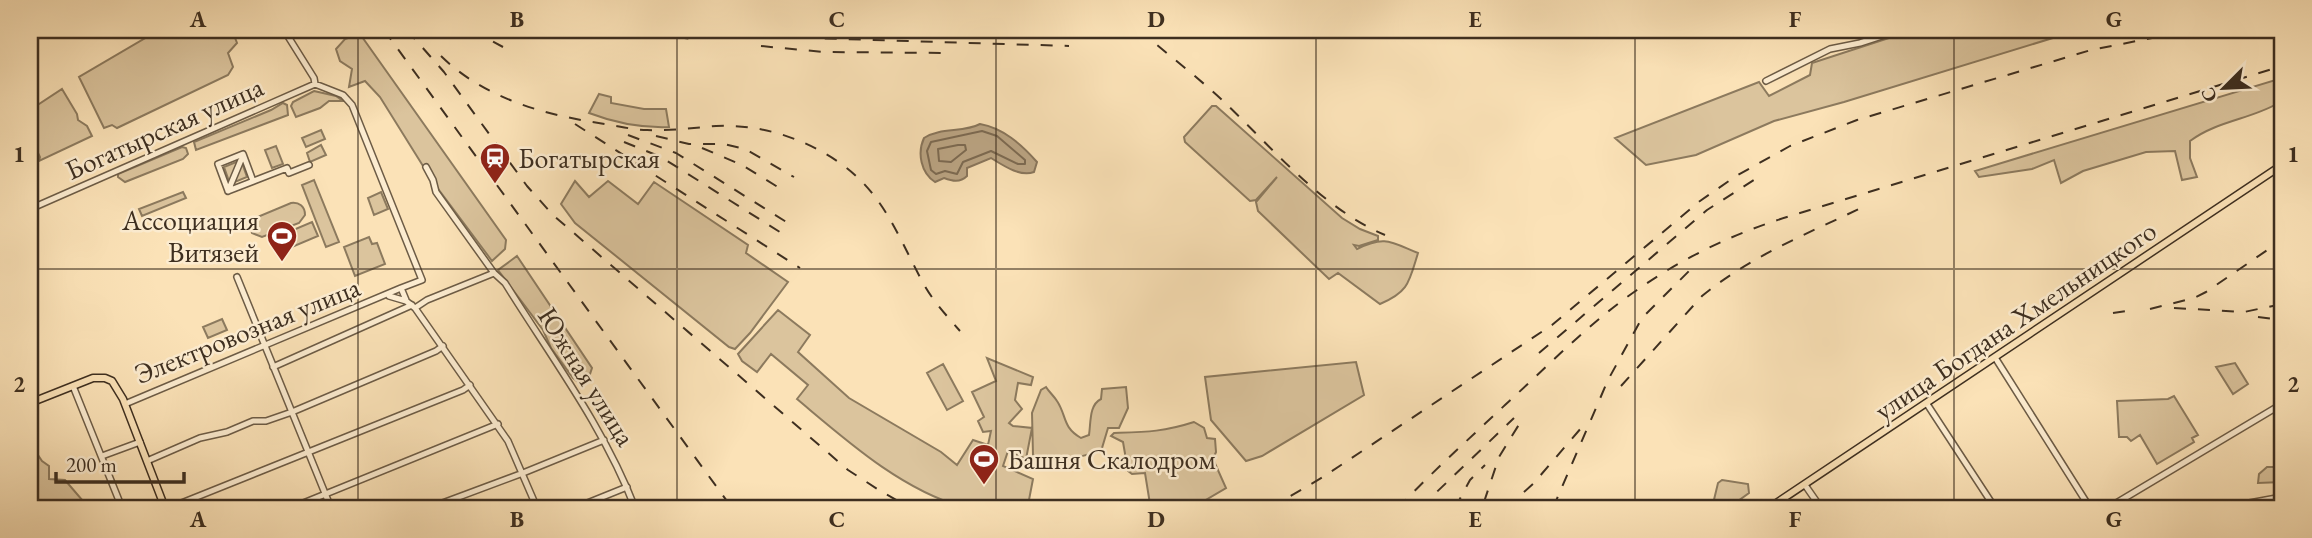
<svg xmlns="http://www.w3.org/2000/svg" width="2312" height="538" viewBox="0 0 2312 538" font-family="'EB Garamond',serif">
<style>
.green{fill:#dbc49d;stroke:#8c7a5e;stroke-width:2}
.water{fill:#bba584;stroke:#89765c;stroke-width:2}
.lines{fill:none;stroke-linecap:round;stroke-linejoin:round}
.shore{stroke:#7c6a52;stroke-width:2}
.minor-casing{stroke:#6d5c46;stroke-width:8}
.major-casing{stroke:#3e2f20;stroke-width:9}
.minor{stroke:#fcecd0;stroke-width:5}
.major{stroke:#fbe2b7;stroke-width:6}
.rail{stroke:#3e2f20;stroke-width:2;stroke-dasharray:12 12;stroke-linecap:butt}
.grid{fill:none;stroke:#3e2f20;stroke-width:2;stroke-opacity:0.55}
.labels{text-anchor:middle;dominant-baseline:central;stroke-width:5;stroke-linejoin:round;paint-order:stroke}
.street-label{font-size:28px;fill:#3e2f20;stroke:#fcecd0}
.poi-label{font-size:28px;fill:#3e2f20;stroke:#fcecd0;text-anchor:start}
.neatline{fill:none;stroke:#3e2f20;stroke-width:2.5}
.grid-label{font-size:23px;text-anchor:middle;font-weight:bold;fill:#3e2f20}
</style>
<rect width="100%" height="100%" fill="#fbe2b7"/>
<filter id="stains"><feTurbulence type="fractalNoise" baseFrequency=".00286" numOctaves="4"/><feColorMatrix values="0 0 0 0 .2 0 0 0 0 .09 0 0 0 0 .02 0 0 0 .5 -.17"/></filter>
<radialGradient id="worn" r=".72"><stop offset=".6" stop-color="#630" stop-opacity="0"/><stop offset="1" stop-color="#630" stop-opacity=".3"/></radialGradient>
<path class="green" d="M167 30H232L237 43 228 53 233 67 228 75 117 128 112 125 104 128 79 77 154 33Z
M1908 30H2079L1844 102 1774 121 1696 155 1646 165 1615 138 1759 82 1769 96 1810 75 1812 63 1898 35Z
M360 34 506 240 505 249 492 261 433 182 380 97 365 81 349 87 352 69 340 61 336 49 345 39Z
M2282 78V101C2254 119 2218 120 2190 141V158L2197 177 2182 180 2175 151 2146 152 2083 171 2061 183 2054 160 2032 169 1979 177 1975 171Z
M62 89 77 114 78 120 87 126 92 136 39 161 40 157 30 136V110Z
M314 91 336 96 343 101H329L320 108 296 117 291 106 293 102Z
M599 94 611 97V103L644 109H666L669 127C642 128 615 123 589 113Z
M283 103 287 105 288 115 196 150 194 142 271 110Z
M1212 106H1216L1342 218 1360 229 1378 236V240L1359 246 1354 245 1357 249C1385 235 1391 242 1418 253 1409 282 1409 292 1380 304L1338 273 1329 279 1258 211 1256 202 1277 177 1256 200 1250 201 1185 142 1184 137Z
M321 130 325 139 306 147 302 138Z
M321 145 326 155 310 162 307 153Z
M276 146 283 164 272 168 265 150Z
M182 147 186 148 188 154 183 159 125 182 118 177V174Z
M241 160 247 177 230 184 224 167Z
M314 180 339 242 326 247 302 185Z
M575 181 589 197 608 181 638 204 654 182 748 245 746 253 788 282 750 333 735 349 729 347 575 223 561 204Z
M183 192 186 198 142 216 139 209Z
M381 192 388 209 374 215 368 198Z
M291 203C299 202 305 206 305 215L299 223 262 237 252 233 250 225 255 218Z
M312 222 318 236 292 247 286 233Z
M369 237 372 244 377 243 385 264 355 276 344 247Z
M517 256 592 368 590 374 577 381 573 378 551 348 543 330 498 270Z
M778 310 810 335 798 352 849 398 941 452 957 465 973 440 988 445 991 431 983 432 978 421 984 417 972 392 996 381 987 358 1033 377 1031 385 1018 383 1015 400 1022 409 1009 423 1013 426 1032 428 1026 459 1008 451 1003 466 1033 479 1028 505 1038 508C1019 508 980 512 963 507 900 489 846 440 797 399L808 385 771 354 757 372 742 361 738 354Z
M222 319 227 330 208 338 203 327Z
M1356 362 1364 395 1262 456 1246 461 1211 420 1205 377Z
M2235 363 2248 384 2233 394 2216 367Z
M943 364 963 401 947 410 927 373Z
M1046 387C1049 392 1054 396 1057 401 1067 416 1062 427 1081 438L1089 435C1091 422 1089 405 1101 399L1102 389 1126 387 1128 408 1119 428H1108L1102 448C1085 458 1051 465 1033 455L1032 413 1041 390Z
M2174 396 2198 435 2192 438 2194 442 2157 464 2140 435 2131 441 2127 437H2119L2117 401 2168 399Z
M1194 422 1204 428 1207 438 1215 439 1216 452 1213 459 1226 488 1192 508H1143L1150 504 1145 473 1132 474 1128 471 1123 442 1111 436 1114 433C1145 432 1163 432 1194 422Z
M30 443 42 461 49 466V479L65 480 89 508H30Z
M2267 467H2282V482L2258 483 2259 474Z
M1722 480 1748 484 1749 493 1738 501 1743 508H1712L1718 483Z"/>
<path class="water" d="M980 124C1003 128 1021 144 1037 162L1034 172C1020 177 1004 166 991 158L967 168V176C960 183 952 181 944 178L935 182C921 173 917 153 924 138 941 127 963 133 980 124Z"/>
<g class="lines">
<path class="shore" d="M982 131 997 136 1025 160V164H1018L991 151 963 162 957 174 945 171 936 174 931 170 927 151 931 142Z
M958 145H965L966 150 951 162 939 161 938 149Z"/>
<g class="minor-casing">
<path id="minor" d="M284 30 314 78 315 84
M1766 81 1830 49 1860 43 1900 30
M315 84 343 95 352 105 422 280 401 288 406 300
M426 167 433 180 436 192 494 273 505 283C551 357 604 427 635 508
M253 181 243 154 218 164 228 191 287 168 289 173 309 165
M228 191 241 160 244 158
M30 209 315 84
M237 277 331 508
M389 296 406 301 415 308 508 441 537 508
M415 308 427 300 494 273
M1996 359 2090 508
M273 367 412 305
M73 386 122 508
M30 388 35 401
M125 404 401 288
M1927 404 1995 508
M102 456 140 442
M147 461 200 438 227 432 253 421H266L292 412 436 351 443 346
M1805 485 1821 508
M169 508 463 390 470 385
M291 508 498 424
M429 508 523 473 604 440
M575 508 627 487
M2108 508 2282 404
M2222 508 2282 497"/>
</g>
<g class="major-casing">
<path id="major" d="M30 403 93 378H105L112 381 123 399 165 508
M1769 508 2282 165"/>
</g>
<use href="#minor" class="minor"/>
<use href="#major" class="major"/>
<path class="rail" d="M384 30 732 508
M407 30 444 72 527 186 553 215 848 470 882 492 911 508
M472 30 503 47
M629 30 691 39
M681 30 810 38 1069 46
M886 30H910
M1139 30C1166 53 1195 75 1221 99 1271 146 1321 208 1385 235
M761 46 824 52 944 53
M441 56C485 99 545 115 605 124 619 126 633 130 647 130 670 131 693 128 716 126 759 124 801 137 837 161 883 192 897 234 922 281 932 300 946 315 960 331
M575 124 800 268
M628 135 676 153 788 223
M656 136 689 144H724L745 149 794 177
M624 142 661 157 783 234
M702 148 742 165 781 189
M2174 308 2244 312 2282 304
M2150 309 2194 298 2206 292 2282 240
M2113 313 2126 311
M2258 317 2282 320
M1539 353 1707 210 1757 178
M1621 386 1702 296C1748 258 1806 234 1859 209
M1484 502 1499 457 1523 418
M1270 508 1323 477 1552 325 1700 201 1736 176 1790 146 1857 120 2091 50 2193 30
M1398 508C1432 472 1469 439 1505 405 1548 366 1589 323 1637 290 1684 257 1735 233 1790 216L2282 66
M1420 508 1514 418
M1455 508 1470 480 1485 465
M1506 508 1533 484 1582 427
M1553 508 1608 380 1642 318 1691 269"/>
</g>
<path class="grid" d="M358 30V508M677 30V508M996 30V508M1316 30V508M1635 30V508M1954 30V508M30 269H2282"/>
<defs>
<g id="station-pin" transform="scale(1.575)"><path d="M0 17L-7.5 6A9.5 9.5 0 1 1 7.5 6Z" fill="#8f2418" stroke="#fcecd0"/><path d="M-3-6H3Q5-6 5-4V2Q5 4 3 4L4.5 6H3L1.5 4h-3L-3 6H-4.5L-3 4Q-5 4-5 2V-4Q-5-6-3-6ZM-3.5-4v3h7v-3ZM-3.5 1v1.5H-2V1ZM2 1v1.5H3.5V1Z" fill="#fff"/></g>
<g id="stadium-pin" transform="scale(1.575)"><path d="M0 17L-7.5 6A9.5 9.5 0 1 1 7.5 6Z" fill="#8f2418" stroke="#fcecd0"/><path d="M0-5a6.5 5 0 1 0 0 10a6.5 5 0 1 0 0-10ZM-3.5-1.8h7v3.6h-7Z" fill="#fff"/></g>
</defs>
<g fill-rule="evenodd">
<use href="#station-pin" x="495" y="158"/>
<use href="#stadium-pin" x="282" y="236"/>
<use href="#stadium-pin" x="984" y="459"/>
</g>
<g class="labels">
<g class="street-label">
<text transform="translate(164 128) rotate(-24)">Богатырская улица</text>
<text transform="translate(2015 320) rotate(-34)">улица Богдана Хмельницкого</text>
<text transform="translate(247 330) rotate(-22)">Электровозная улица</text>
<text transform="translate(587 376) rotate(58)">Южная улица</text>
</g>
<g class="poi-label">
<text x="518" y="158">Богатырская</text>
<text x="259" y="220" text-anchor="end">Ассоциация<tspan x="259" dy="32">Витязей</tspan></text>
<text x="1007" y="459">Башня Скалодром</text>
</g>
</g>
<rect width="2312" height="538" fill="none" stroke="#fbe2b7" stroke-width="77"/>
<g transform="translate(2224 88) rotate(246)" stroke="#fcecd0" stroke-width="5" paint-order="stroke">
<path d="M0-5L12 26L0 18L-12 26Z" fill="#3e2f20"/>
<text y="-10" font-size="19" font-weight="bold" text-anchor="middle" fill="#3e2f20">С</text>
</g>
<path d="M56 472v10h128v-10" fill="none" stroke="#3e2f20" stroke-width="3.5"/>
<text x="66" y="472" font-size="21" fill="#3e2f20" stroke="#fcecd0" stroke-width="5" paint-order="stroke">200 m</text>
<rect x="38" y="38" width="2236" height="462" class="neatline"/>
<g class="grid-label">
<text x="198" y="27">A</text>
<text x="517" y="27">B</text>
<text x="837" y="27">C</text>
<text x="1156" y="27">D</text>
<text x="1475" y="27">E</text>
<text x="1795" y="27">F</text>
<text x="2114" y="27">G</text>
<text x="19" y="162">1</text>
<text x="2293" y="162">1</text>
<text x="19" y="392">2</text>
<text x="2293" y="392">2</text>
<text x="198" y="527">A</text>
<text x="517" y="527">B</text>
<text x="837" y="527">C</text>
<text x="1156" y="527">D</text>
<text x="1475" y="527">E</text>
<text x="1795" y="527">F</text>
<text x="2114" y="527">G</text>
</g>
<rect width="100%" height="100%" filter="url(#stains)"/>
<rect width="100%" height="100%" fill="url(#worn)"/>
</svg>
